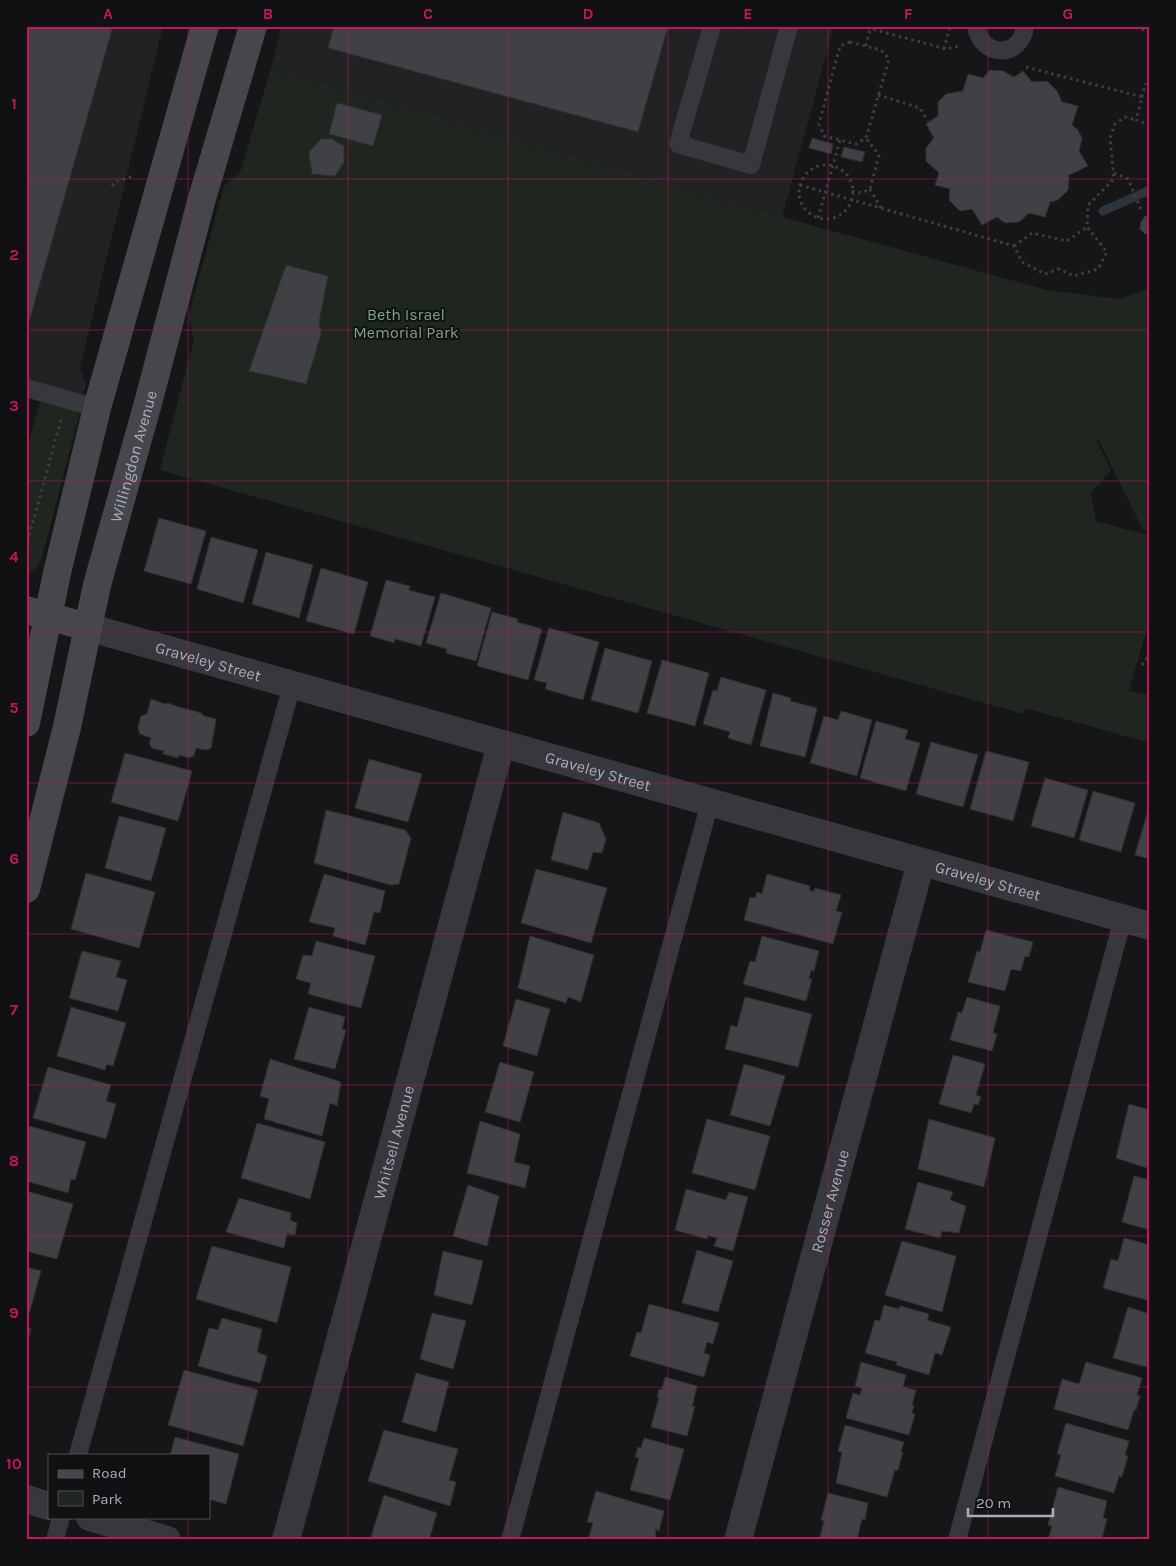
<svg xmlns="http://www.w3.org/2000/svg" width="1176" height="1566" viewBox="0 0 1176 1566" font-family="Karla,sans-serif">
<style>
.built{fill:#222225}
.green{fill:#1e261f}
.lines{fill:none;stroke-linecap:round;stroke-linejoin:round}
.stream{stroke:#2c353c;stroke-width:9}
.building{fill:#404145;stroke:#303034}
.path{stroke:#3d3f44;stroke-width:3;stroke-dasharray:2.5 4;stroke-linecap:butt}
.lane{stroke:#37383d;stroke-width:18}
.street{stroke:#37383d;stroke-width:28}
.secondary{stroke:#45474d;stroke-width:28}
.grid{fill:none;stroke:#c2185b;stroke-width:1;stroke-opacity:0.55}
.labels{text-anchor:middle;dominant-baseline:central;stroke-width:4;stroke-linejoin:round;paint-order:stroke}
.park-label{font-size:16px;fill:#7fa381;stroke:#111113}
.street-label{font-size:16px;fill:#a8adb8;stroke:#111113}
.neatline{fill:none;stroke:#c2185b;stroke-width:2}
.grid-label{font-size:16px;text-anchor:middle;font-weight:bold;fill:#c2185b}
</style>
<rect width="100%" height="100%" fill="#161618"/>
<path class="built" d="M26 26H163L80 368 86 384 82 404 26 388Z
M282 26H834L782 217 271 68Z"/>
<path class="green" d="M271 68 782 217 1047 290 1120 299 1150 288V532L1143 530 1098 439 1097 442 1111 470 1091 493 1096 521 1150 536V618L1129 691 1150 695V743L1025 708 1023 714 160 470 194 339 189 320V314L224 186 239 173 241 170Z
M42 393 82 404 41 562 37 567 26 575V454Z"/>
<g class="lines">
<path class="stream" d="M1103 211 1150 190"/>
</g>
<path class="building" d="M26 26H113L29 322 26 321Z
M334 26H668L638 132 328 48Z
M990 70 1003 71 1014 77 1023 71 1032 82 1047 81 1057 91 1062 102 1078 106 1072 125 1078 130 1082 138 1079 151 1088 166 1069 175 1068 190 1058 200 1050 202 1045 217 1029 213 1019 222 1005 223 997 217 982 225 972 209 960 211 949 200 950 189 935 185 939 173 926 161V148L934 138 926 124 938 116V102L946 94 963 91 968 74 983 78Z
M337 103 382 115 373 146 329 134Z
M812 138 833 144 831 154 809 148Z
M321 139H332L344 146V162L335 176 312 174 309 152Z
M844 147 865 152 862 162 841 157Z
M1145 216H1150V234H1145L1140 229 1141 222Z
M286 265 328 276 319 322 321 334 306 384 249 371Z
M159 518 206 531 191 584 144 571Z
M211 537 258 550 243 603 197 589Z
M266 552 313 565 299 618 252 604Z
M321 568 368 582 354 634 306 621Z
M386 580 410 586 409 590 435 597 421 646 395 639 394 643 370 636Z
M441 593 491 608 476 661 446 653 447 649 426 643Z
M492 612 518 619 517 622 542 629 528 680 477 666Z
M549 628 599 642 583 700 545 689 547 683 534 680Z
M605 648 652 661 638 713 591 700Z
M662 660 709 673 695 726 647 713Z
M721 677 766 690 751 745 728 738 730 732 703 724 713 690 717 691Z
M773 693 791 698 790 701 817 708 805 757 760 746Z
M151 699 165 704 168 703 179 707 201 713 204 716 216 719 211 748 206 750 196 748 194 756 189 758 179 755 178 758 163 754 164 751 152 748 149 743 151 738 140 734 138 728 141 716 147 714Z
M841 711 872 720 857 776 810 763 824 716 838 720Z
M876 721 908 730 905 739 920 743 906 791 860 778Z
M931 742 978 755 963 807 916 794Z
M986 751 1029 762 1013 821 970 809Z
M125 753 192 771 178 821 111 802Z
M369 759 422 774 408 822 355 808Z
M1045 778 1088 790 1074 838 1031 826Z
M1093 791 1135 803 1121 852 1079 840Z
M1150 803V859L1135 855Z
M326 810 405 830 411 838 399 884 390 885 314 863Z
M563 812 599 823 606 839 602 853 593 852 588 870 551 860Z
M119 816 166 828 151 881 105 868Z
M536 869 607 888 591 943 521 923Z
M86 873 155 892 139 948 71 929Z
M324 874 385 891 380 913 374 912 365 945 333 936 335 928 309 922Z
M767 874 810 886 809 890 814 892 815 888 841 895 836 911 842 912 833 944 744 920 750 897 755 898 757 892 762 894Z
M986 930 1033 942 1029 957 1025 956 1021 971 1011 969 1005 991 968 982 977 951 980 952Z
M530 936 594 955 581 1002 568 997 566 1003 518 988Z
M762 936 819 951 814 971 811 970 809 979H812L806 1001 743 984 750 961 755 962Z
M316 941 375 956 361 1008 308 994 311 983 296 979 303 955 312 956Z
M82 951 121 961 116 977 127 980 118 1011 69 998Z
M745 997 812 1014 798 1067 725 1049 731 1025 737 1027Z
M967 997 1000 1006 993 1033 997 1034 992 1051 950 1040 958 1012 962 1013Z
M516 999 550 1009 537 1056 503 1046Z
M71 1007 126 1023 113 1066 107 1064 105 1070 57 1056Z
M309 1007 345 1017 342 1029 346 1030 335 1069 294 1059Z
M953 1055 985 1064 976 1095 981 1097 978 1105 974 1104 971 1113 939 1104Z
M270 1059 341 1082 337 1106 330 1103 322 1136 264 1119 269 1099 260 1096Z
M500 1062 534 1072 520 1122 485 1112Z
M744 1064 785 1076 770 1126 730 1115Z
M48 1067 111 1085 106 1101 116 1104 106 1139 33 1118Z
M1129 1104 1150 1110V1169L1116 1158Z
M707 1119 770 1136 755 1190 692 1173Z
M929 1119 995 1138 984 1187 918 1169Z
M480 1121 520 1134 514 1162 530 1166 525 1188 467 1173Z
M257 1123 325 1142 310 1199 241 1178Z
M29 1126 86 1142 75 1180 71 1179 68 1193 26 1181V1137Z
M1134 1176 1150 1180V1230L1122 1222Z
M918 1182 953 1192 950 1200 966 1206 959 1233 942 1231 940 1238 905 1229Z
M468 1185 499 1196 487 1246 453 1236Z
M686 1189 726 1200 729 1192 748 1197 733 1251 714 1246 717 1238 708 1235 707 1239 675 1230Z
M26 1191 73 1204 57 1259 26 1251Z
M239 1198 291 1213 290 1220 297 1223 295 1235 287 1234 284 1248 226 1232Z
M1124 1238 1150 1245V1301L1103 1288 1111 1259 1118 1261Z
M902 1241 956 1256 942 1312 885 1295Z
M212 1246 291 1267 277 1323 196 1299Z
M697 1250 733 1261 718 1312 682 1303Z
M443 1251 483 1261 472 1305 434 1295Z
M26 1267 41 1271 29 1314 26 1313Z
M649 1304 719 1323 713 1344 707 1342 704 1353 710 1355 704 1377 630 1356 637 1332 641 1333Z
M884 1305 899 1309 900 1306 929 1314 927 1320 951 1327 942 1355 935 1353 929 1375 896 1365 897 1362 865 1353 875 1320 880 1321Z
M1128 1307 1150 1314V1355L1146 1367 1113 1358Z
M432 1313 466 1321 453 1369 420 1359Z
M222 1318 262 1329 257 1352 267 1356 260 1383 198 1366 209 1328 218 1330Z
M26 1328 31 1329 28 1340H26Z
M861 1362 906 1375 903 1387 916 1390 912 1405H914L912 1413 915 1414 909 1435 846 1418 853 1393 860 1395 862 1388 855 1386Z
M1086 1362 1142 1378 1137 1395 1140 1396 1136 1410H1134L1128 1430 1054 1409 1062 1379 1079 1384Z
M184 1370 258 1390 243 1446 168 1425Z
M416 1373 449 1382 436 1432 402 1422Z
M665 1377 697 1386 692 1407 695 1406 687 1436 651 1427 659 1397H657L659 1389H662Z
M1066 1423 1129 1441 1125 1455 1128 1456 1122 1477 1119 1476 1114 1493 1055 1476 1061 1455 1057 1454Z
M845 1425 904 1442 901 1451 903 1452 898 1470H895L887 1497 836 1483 842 1452 838 1451Z
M384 1430 458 1449 449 1480 456 1482 450 1506 368 1481Z
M175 1437 239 1454 226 1504 209 1499V1455H170Z
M644 1438 684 1449 670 1500 630 1490 639 1458 635 1457 638 1447 641 1448Z
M1058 1487 1107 1501 1103 1518 1107 1519 1102 1538 1096 1537V1540H1048L1052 1526 1048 1525Z
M596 1491 664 1511 659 1531 656 1529 655 1540H588L593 1523 587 1522Z
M828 1493 868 1503 865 1520 862 1519 857 1540H830L820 1537 824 1521 821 1520Z
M384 1495 437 1513 429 1540H370Z"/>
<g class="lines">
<path class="path" d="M861 26 946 49 959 46
M1129 26 1147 31 1150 35
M850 42 881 50 889 59 866 138 856 144 824 136 819 124 840 46Z
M866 46 870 29
M944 49 950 26
M1026 67 1142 97 1136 120 1150 125
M878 95 920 108 928 121
M1142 97 1146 83
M799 192a27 27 0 1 1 54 0a27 27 0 1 1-54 0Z
M1114 173 1128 179 1141 209
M800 185 1014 246 1022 262 1045 274 1059 269 1074 276 1098 269 1107 252 1087 227 1088 205 1114 179 1110 138 1115 124 1125 117 1136 120
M112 186 115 182 133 176
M870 189 881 208
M852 191 862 193 870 189 879 155 866 138
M818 218 840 140
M1014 246 1032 233 1067 241 1087 227
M26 548 61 420
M1142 665 1150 654"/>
<path class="lane" d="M712 26 678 144 751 165 789 26
M976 26C980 58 1022 59 1025 26
M26 388 97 408
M78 1455 292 685
M55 1540 61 1517
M510 1540 710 802
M957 1540 1123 918"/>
<g class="street">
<path id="s1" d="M87 627 1150 926"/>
<path d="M26 1499 49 1506"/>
<path d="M90 1517 167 1540"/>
<path id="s2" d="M286 1540 501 744"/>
<path id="s3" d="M738 1540 921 862"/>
</g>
<g class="secondary">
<path d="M26 610 87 627"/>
<path d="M26 723 57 573 97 408 205 26"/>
<path id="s4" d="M26 889 67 727 97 585 148 403 201 202 253 26"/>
</g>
</g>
<path class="grid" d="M188 26V1455M348 26V1540M508 26V1540M668 26V1540M828 26V1540M988 26V1540M26 179H1150M26 330H1150M26 481H1150M26 632H1150M26 783H1150M26 934H1150M26 1085H1150M26 1236H1150M26 1387H1150M188 1517V1540"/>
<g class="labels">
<g class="park-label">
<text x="406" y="314">Beth Israel<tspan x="406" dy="18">Memorial Park</tspan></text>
</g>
<g class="street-label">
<text stroke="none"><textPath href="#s4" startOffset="446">Willingdon Avenue</textPath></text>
<text stroke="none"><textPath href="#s1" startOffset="126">Graveley Street</textPath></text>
<text stroke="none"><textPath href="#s1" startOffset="531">Graveley Street</textPath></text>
<text stroke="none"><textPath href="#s1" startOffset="936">Graveley Street</textPath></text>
<text stroke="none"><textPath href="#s2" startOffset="412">Whitsell Avenue</textPath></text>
<text stroke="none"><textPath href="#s3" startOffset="351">Rosser Avenue</textPath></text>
</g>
</g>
<rect width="1176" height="1566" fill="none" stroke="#111113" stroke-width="55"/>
<rect x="48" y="1454" width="162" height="65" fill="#111113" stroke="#4d4f55"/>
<rect x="58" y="1470" width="25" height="8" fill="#45474d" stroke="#4d4f55"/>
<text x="92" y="1478" font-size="15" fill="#a8adb8">Road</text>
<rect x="58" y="1491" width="25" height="15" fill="#1e261f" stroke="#4d4f55"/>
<text x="92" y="1504" font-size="15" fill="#a8adb8">Park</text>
<path d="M968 1508v8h85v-8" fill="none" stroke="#a8adb8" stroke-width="2.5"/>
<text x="976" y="1508" font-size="15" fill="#a8adb8" stroke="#111113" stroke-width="4" paint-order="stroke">20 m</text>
<rect x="28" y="28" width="1120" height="1510" class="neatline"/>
<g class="grid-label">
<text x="108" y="19">A</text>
<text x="268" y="19">B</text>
<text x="428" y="19">C</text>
<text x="588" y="19">D</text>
<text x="748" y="19">E</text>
<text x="908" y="19">F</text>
<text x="1068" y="19">G</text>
<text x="14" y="109">1</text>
<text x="14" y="260">2</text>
<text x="14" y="411">3</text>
<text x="14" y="562">4</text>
<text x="14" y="713">5</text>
<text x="14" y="864">6</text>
<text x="14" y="1015">7</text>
<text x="14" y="1166">8</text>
<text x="14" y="1318">9</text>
<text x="14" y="1469">10</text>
</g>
</svg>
